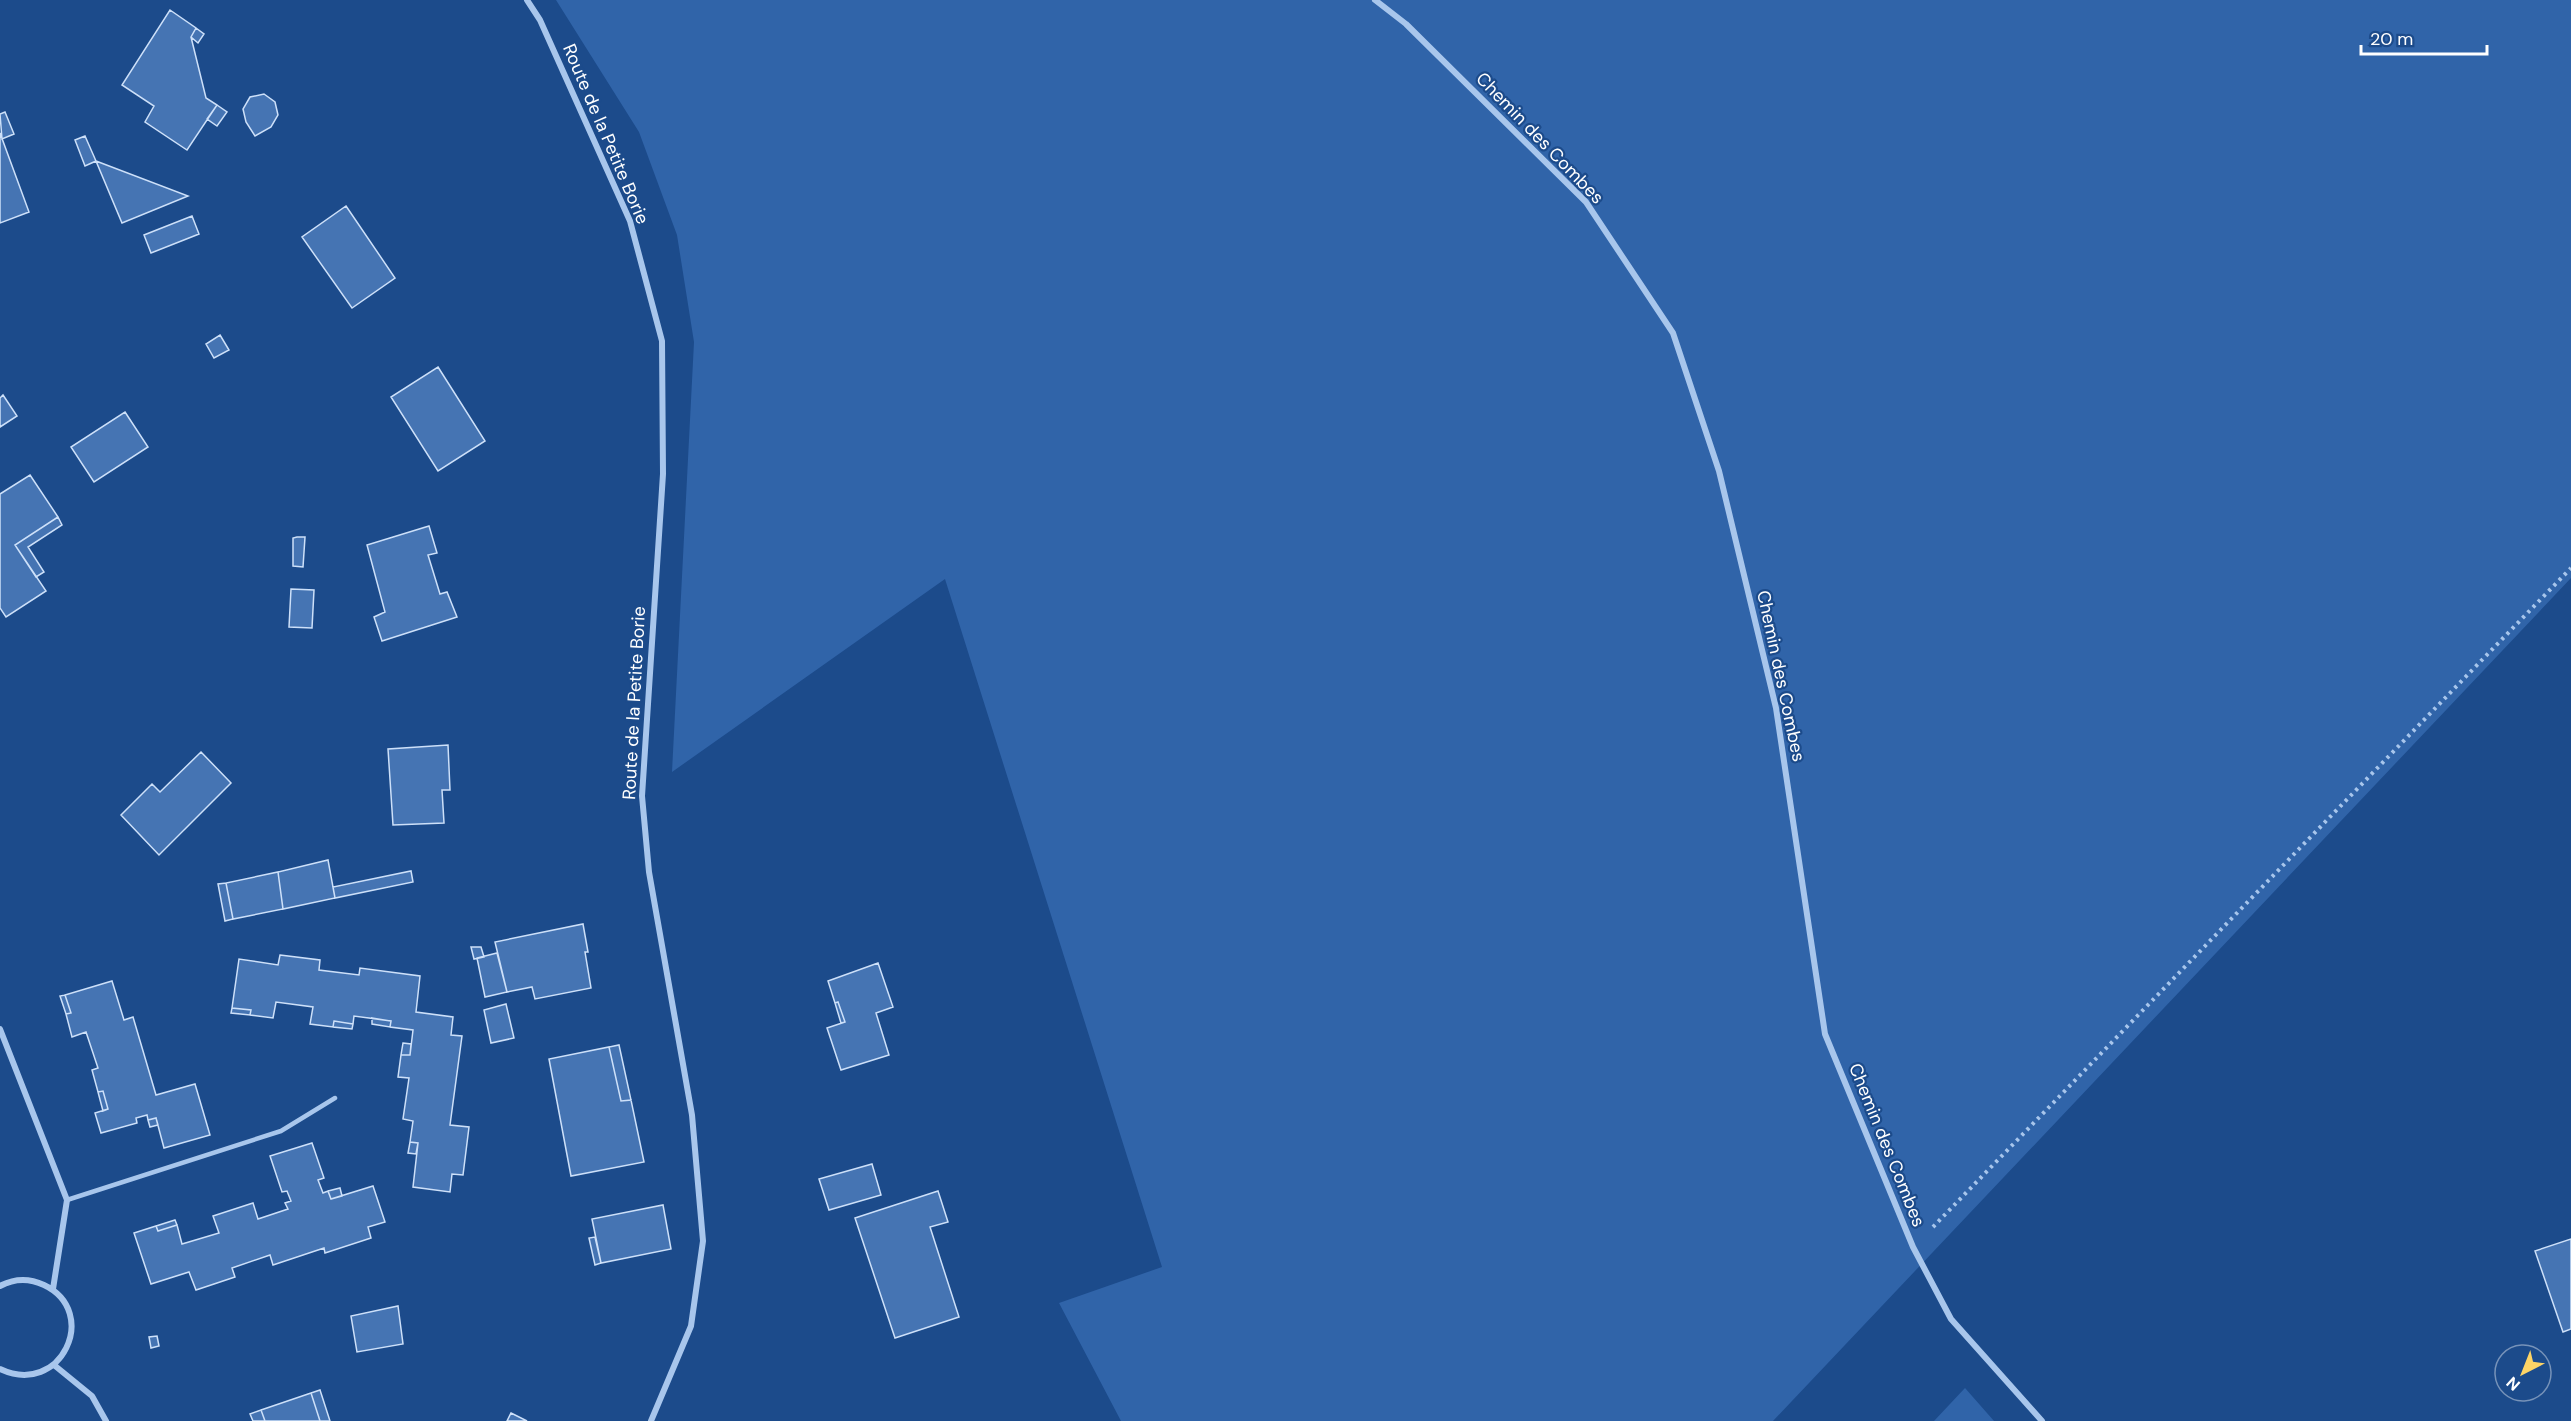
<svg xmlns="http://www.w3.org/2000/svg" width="2571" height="1421" viewBox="0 0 2571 1421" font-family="'DM Sans',sans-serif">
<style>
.green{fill:#3064a9}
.building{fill:#4574b3;stroke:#cde0f9;stroke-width:1.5}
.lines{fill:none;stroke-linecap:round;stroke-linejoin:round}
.path{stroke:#a8c6ec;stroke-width:4;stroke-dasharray:3 4.5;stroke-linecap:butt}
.lane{stroke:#a8c6ec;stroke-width:4.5}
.street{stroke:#a8c6ec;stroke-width:6}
.labels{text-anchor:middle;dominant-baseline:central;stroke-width:4.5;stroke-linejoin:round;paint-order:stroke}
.street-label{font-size:18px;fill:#fff;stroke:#1c4b8b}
</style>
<rect width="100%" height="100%" fill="#1c4b8b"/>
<path class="green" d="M556 0H2571V578L1773 1421H1121L1059 1303 1162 1267 945 579 672 772 694 342 677 235 639 132Z
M1965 1388 1994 1421H1934Z"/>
<path class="building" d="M170 10 196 28 191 37 206 98 217 105 187 150 145 122 154 106 122 85Z
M196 28 204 34 198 43 191 37Z
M264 94 275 102 278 115 271 127 255 136 246 122 243 109 250 97Z
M217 105 227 112 217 126 207 119Z
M5 112 14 134 2 139 0 114Z
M0 133 29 212 0 223Z
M85 136 96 161 85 166 75 140Z
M96 161 188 196 122 223Z
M346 206 395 278 352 308 302 237Z
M192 216 199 234 151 253 144 235Z
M220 335 229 350 214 358 206 344Z
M438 367 485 441 438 471 391 397Z
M3 395 17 416 0 427V398Z
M125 412 148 447 94 482 71 447Z
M30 475 58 517 15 545 46 591 6 617 0 608V494Z
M58 517 62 525 28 547 44 572 36 577 15 545Z
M429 526 437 553 428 555 440 594 447 592 457 617 382 641 374 617 385 612 367 545Z
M297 537H305L303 567 293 566V538Z
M291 589 314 590 312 628 289 627Z
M448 745 450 790H442L444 823 393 825 388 749Z
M201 752 231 783 159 855 121 815 152 784 160 792Z
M328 860 335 898 283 909 278 872Z
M411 871 413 882 335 898 333 887Z
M278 872 283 909 233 919 226 883Z
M226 883 233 919 225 921 218 884Z
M583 924 588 952H585L591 988 535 999 532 987 507 992 495 942Z
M471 947H481L484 957 474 959Z
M497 953 507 992 485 997 477 958Z
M280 955 320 960 319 970 359 975 360 968 420 976 416 1012 453 1017 451 1035 462 1036 450 1125 469 1127 463 1175 452 1174 450 1192 413 1187 418 1143 410 1142 413 1121 403 1119 409 1078 398 1077 401 1055H410L413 1030 390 1027 391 1021 354 1016 353 1024 334 1021 333 1027 310 1024 313 1007 276 1002 273 1018 250 1015 251 1010 232 1008 239 959 278 965Z
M878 963 893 1007 876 1013 889 1055 841 1070 827 1028 845 1022 838 1002 835 1003 828 981Z
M112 981 124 1020 133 1017 156 1095 195 1084 210 1135 164 1148 156 1118 148 1120 147 1115 136 1118 137 1123 101 1133 95 1113 108 1109 103 1091 98 1092 92 1070 98 1068 86 1032 72 1037 66 1014 71 1013 65 995Z
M65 995 71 1013 66 1014 60 996Z
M838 1002 845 1022 841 1023 835 1003Z
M506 1004 514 1038 491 1043 484 1010Z
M232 1008 251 1010 250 1015 231 1013Z
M372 1018 391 1021 390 1027 372 1024Z
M334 1021 353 1024 352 1029 333 1027Z
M403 1043 411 1044 410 1055H401Z
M619 1045 631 1100 621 1101 609 1047Z
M609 1047 621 1101 631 1100 644 1162 571 1176 549 1059Z
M103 1091 108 1109 103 1111 98 1092Z
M156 1118 158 1125 150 1127 148 1120Z
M410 1142 418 1143 416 1154 408 1153Z
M312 1143 324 1178 318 1180 323 1193 328 1191 331 1199 373 1186 385 1222 368 1227 371 1238 325 1253 324 1248 273 1265 270 1255 232 1268 235 1277 196 1290 189 1272 151 1284 134 1233 156 1226 158 1231 177 1225 182 1244 219 1233 213 1216 253 1203 258 1219 288 1209 285 1203 291 1201 287 1191 282 1192 270 1156Z
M872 1164 881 1195 829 1210 819 1179Z
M340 1188 342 1196 331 1199 328 1191Z
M938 1191 948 1222 930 1227 959 1317 895 1338 855 1218Z
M663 1205 671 1249 601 1263 592 1219Z
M175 1220 177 1225 158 1231 156 1226Z
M595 1237 601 1263 595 1265 589 1238Z
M2571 1239V1329L2563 1332 2535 1251Z
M398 1306 403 1344 357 1352 351 1316Z
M157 1336 159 1346 151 1348 149 1337Z
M320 1390 330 1421H320L311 1393Z
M311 1393 320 1421H265L261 1410Z
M261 1410 265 1421H253L250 1414Z
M511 1413 527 1421H507Z"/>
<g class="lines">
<path class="path" d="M1933 1227 2571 568"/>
<path class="lane" d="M67 1200 281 1131 335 1098"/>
<path class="street" d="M527 0 540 20 630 221 662 341 663 474 642 796 649 872 692 1115 703 1241 691 1326 651 1421
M1375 0 1406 24 1586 202 1673 333 1719 471 1776 708 1825 1034 1913 1247 1951 1319 2042 1421
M0 1029 67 1200 53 1289
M0 1286C15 1278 29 1278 44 1285 101 1312 61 1398 0 1369
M54 1365 92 1396 106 1421"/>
</g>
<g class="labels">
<g class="street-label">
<text transform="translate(606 134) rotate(67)">Route de la Petite Borie</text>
<text transform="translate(1540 138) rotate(46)">Chemin des Combes</text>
<text transform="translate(1781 676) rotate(78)">Chemin des Combes</text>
<text transform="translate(634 703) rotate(-87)">Route de la Petite Borie</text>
<text transform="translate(1887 1145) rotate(68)">Chemin des Combes</text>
</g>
</g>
<g transform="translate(2523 1373) rotate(222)"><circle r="28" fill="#1c4b8b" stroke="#7793b9" stroke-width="1.5"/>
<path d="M0-4.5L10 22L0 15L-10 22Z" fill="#fdd466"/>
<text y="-9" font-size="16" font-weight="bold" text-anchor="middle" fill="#ffffff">N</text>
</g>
<path d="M2361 45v9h126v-9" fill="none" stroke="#ffffff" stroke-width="3"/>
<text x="2370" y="45" font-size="18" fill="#ffffff" stroke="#1c4b8b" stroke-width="4.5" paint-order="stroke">20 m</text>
</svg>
